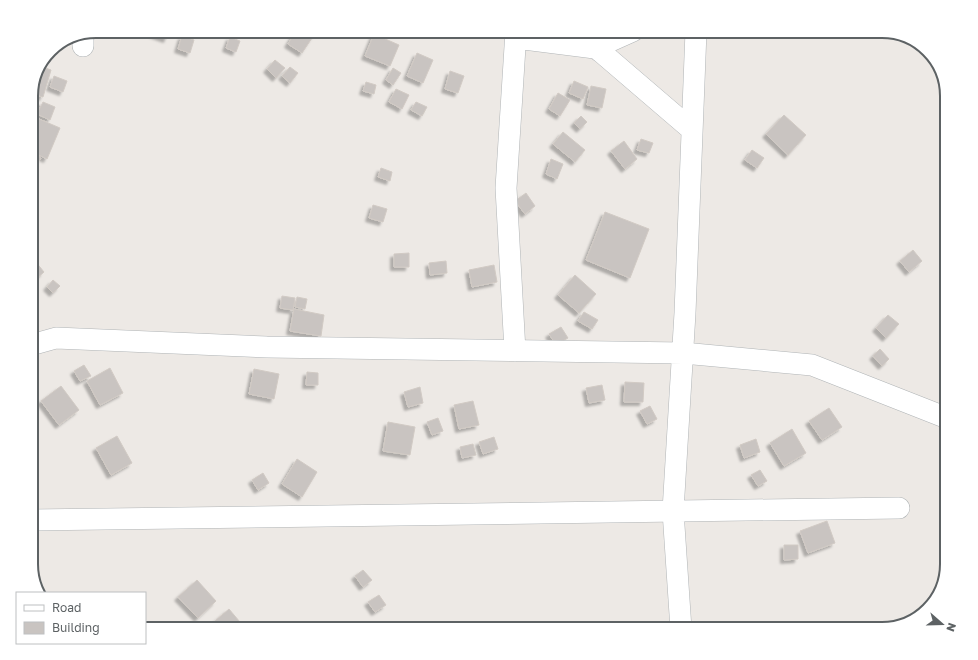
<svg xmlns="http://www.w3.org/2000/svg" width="978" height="660" viewBox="0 0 978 660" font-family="'Golos Text',sans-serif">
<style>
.building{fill:#c9c4c1;stroke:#d1cac4;filter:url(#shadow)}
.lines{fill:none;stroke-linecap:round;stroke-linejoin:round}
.minor-casing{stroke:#b0b4b6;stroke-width:22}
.minor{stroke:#fff;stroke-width:21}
.rim{fill:none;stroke:#5d6264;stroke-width:2}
</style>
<defs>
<filter id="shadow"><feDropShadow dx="-3.5" dy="3.5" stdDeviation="1" flood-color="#0004"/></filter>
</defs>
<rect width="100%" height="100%" fill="#ede9e5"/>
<path class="building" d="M155 31H170L167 39 153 34Z
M296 31H314L316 32 302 53 288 44Z
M374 34 399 45 390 66 365 56Z
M182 36 194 40 190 53 178 49Z
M230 37 240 41 236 52 226 48Z
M417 53 433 60 423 83 407 76Z
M275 60 285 68 276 78 267 69Z
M43 67 51 70 43 97 31 94Z
M290 67 298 73 290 83 282 76Z
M393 68 401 73 393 85 386 80Z
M450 71 464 76 458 93 445 89Z
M54 76 67 81 63 92 50 87Z
M574 81 588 87 583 99 569 93Z
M366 82 376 85 374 94 363 91Z
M591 86 606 89 602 108 587 105Z
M396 89 409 95 402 109 389 102Z
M558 93 570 100 560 116 549 109Z
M43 102 55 107 50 120 37 114Z
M416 102 427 107 422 116 411 110Z
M784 115 806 135 788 155 766 134Z
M581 116 587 122 580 129 574 123Z
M39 119 60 128 47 159 31 151V136Z
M563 132 585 150 575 162 553 144Z
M641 139 653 143 649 153 637 150Z
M624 141 637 159 625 169 611 151Z
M752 150 764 158 757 168 745 160Z
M31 152 41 158 34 169 31 167Z
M551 159 563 164 557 179 546 174Z
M381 168 392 172 390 181 378 177Z
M526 193 535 206 525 214 515 201Z
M373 205 387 209 383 222 369 218Z
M605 212 649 229 630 278 586 260Z
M913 250 922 261 909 272 900 261Z
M409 253V267H394V254Z
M35 261 44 272 34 281 31 278V265Z
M446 261 447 273 430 275 429 263Z
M494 265 497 282 472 287 469 270Z
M575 275 596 294 579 313 558 295Z
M53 280 60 286 53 293 47 287Z
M282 296 295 298 293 310 280 308Z
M297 297 307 299 305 309 295 307Z
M33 298 35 309 31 310V299Z
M294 309 324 315 321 336 290 331Z
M584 312 598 320 592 329 578 321Z
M888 315 899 324 886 338 876 328Z
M561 327 568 338 556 345 549 334Z
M880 349 889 359 882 366 873 356Z
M84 365 91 376 80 381 74 371Z
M110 368 123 393 100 405 87 381Z
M254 369 279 374 274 399 249 394Z
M307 372 318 373V385H306Z
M625 382 644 383 643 402H624Z
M602 385 605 400 589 403 586 388Z
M61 386 79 410 59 425 41 401Z
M420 387 423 403 408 407 404 392Z
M473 401 479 425 459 429 454 405Z
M650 406 657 419 647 424 640 411Z
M829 408 842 427 822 440 809 421Z
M438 418 443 431 432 435 427 422Z
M388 422 415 427 410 455 383 451Z
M792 429 806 453 784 466 770 443Z
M117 436 132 463 111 475 96 448Z
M494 437 498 449 483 454 479 442Z
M756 439 760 452 744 458 740 445Z
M473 444 476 455 462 458 460 447Z
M297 459 317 472 302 497 282 484Z
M760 470 767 481 758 486 751 475Z
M263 473 269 483 258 490 252 480Z
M827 521 835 543 808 553 800 531Z
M784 545H798V559L784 560Z
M363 570 372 580 363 587 355 576Z
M197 580 216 601 198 618 178 597Z
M379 595 386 605 375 612 368 602Z
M229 609 245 628 243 629H212L209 626Z"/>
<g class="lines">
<g class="minor-casing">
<path id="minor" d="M572 31 601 52 692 130
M516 38 595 48 633 31
M83 46V36
M31 345 56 338 267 347 683 353 812 365 947 418
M515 351 506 188 516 31
M31 520 899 508
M681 629 673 511 685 313 696 31"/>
</g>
<use href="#minor" class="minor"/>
</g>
<path d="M0 0H978V660H0ZM96 38H882A58 58 0 0 1 940 96V564A58 58 0 0 1 882 622H96A58 58 0 0 1 38 564V96A58 58 0 0 1 96 38Z" fill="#fff" fill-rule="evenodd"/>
<path class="rim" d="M96 38H882A58 58 0 0 1 940 96V564A58 58 0 0 1 882 622H96A58 58 0 0 1 38 564V96A58 58 0 0 1 96 38Z"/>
<rect x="16" y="592" width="130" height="52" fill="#ffffff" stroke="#bec0c1"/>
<rect x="24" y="605" width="20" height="6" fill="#ffffff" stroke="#bec0c1"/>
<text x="52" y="612" font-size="12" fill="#5d6264">Road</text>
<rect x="24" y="622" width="20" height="12" fill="#c9c4c1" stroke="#bec0c1"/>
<text x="52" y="632" font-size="12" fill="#5d6264">Building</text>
<g transform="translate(942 624) rotate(110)" stroke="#ffffff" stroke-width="3" paint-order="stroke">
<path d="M0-3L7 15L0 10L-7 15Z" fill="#5d6264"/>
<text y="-6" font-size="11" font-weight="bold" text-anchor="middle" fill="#5d6264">N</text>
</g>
</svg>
